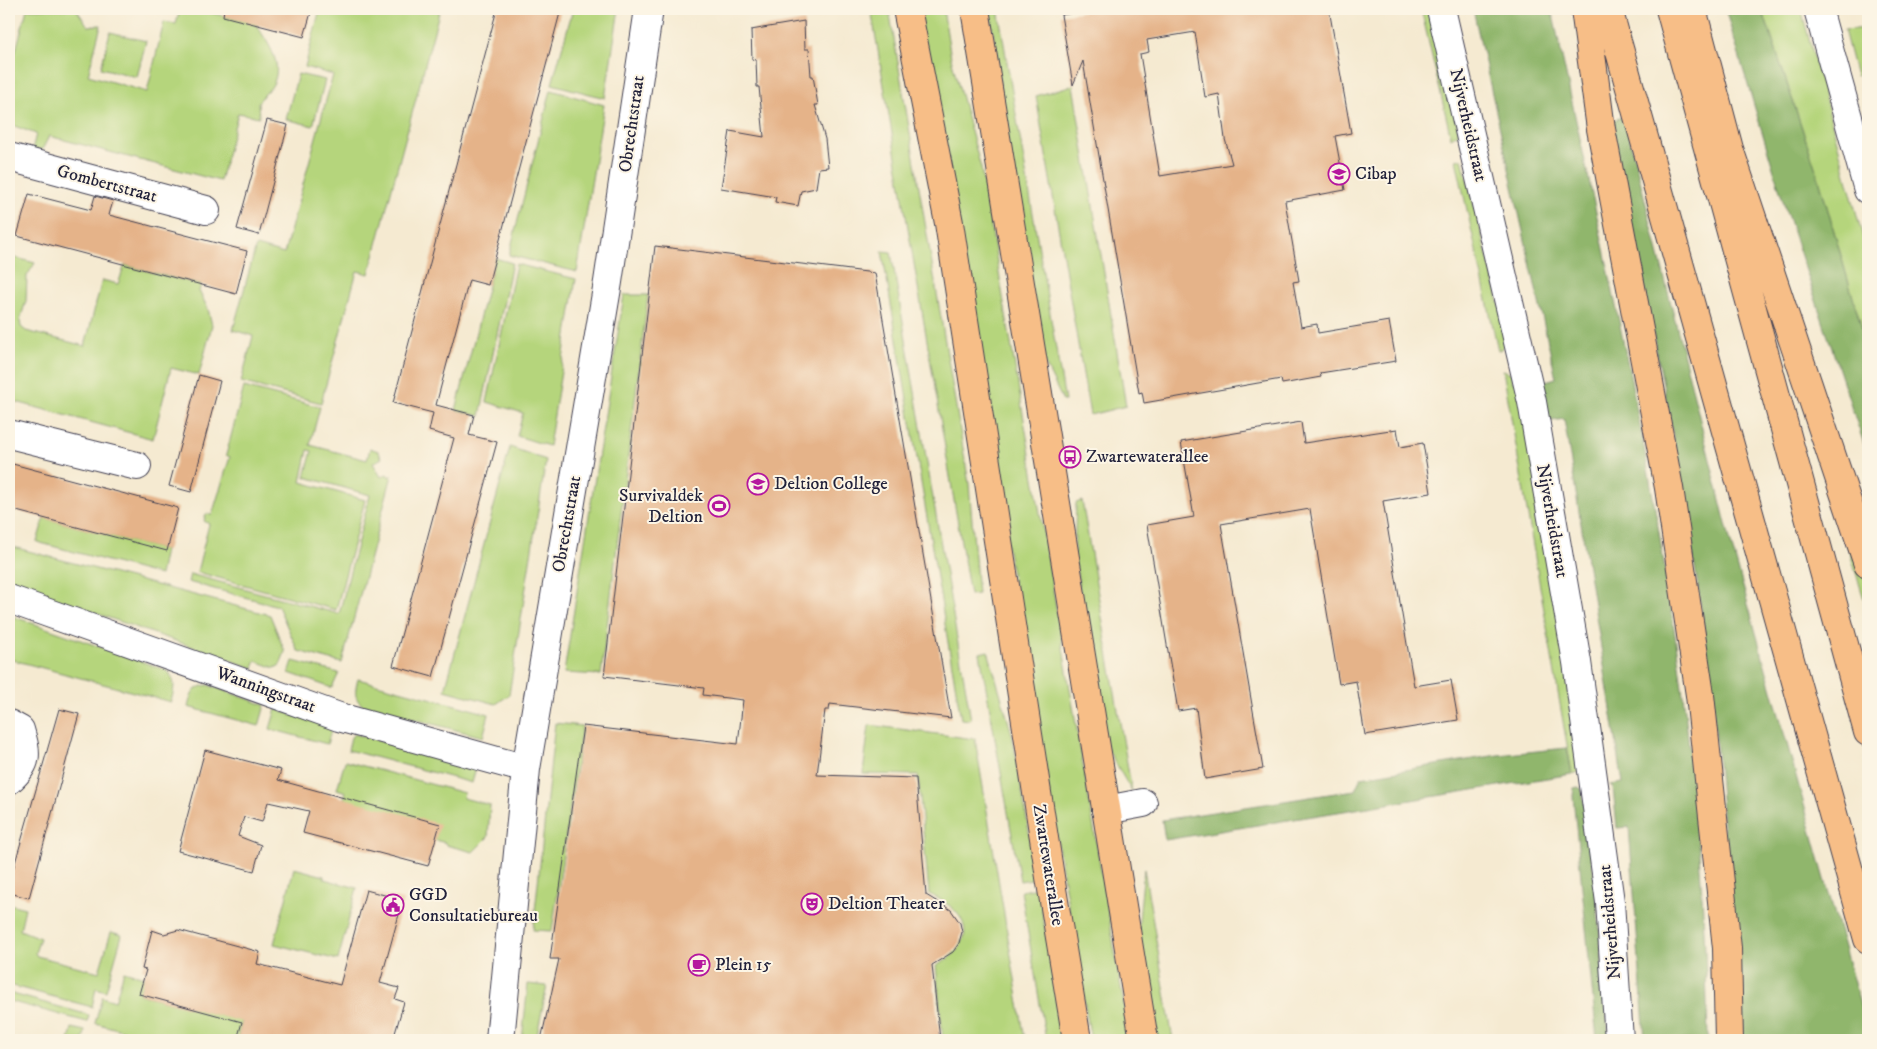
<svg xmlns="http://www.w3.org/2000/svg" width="1877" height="1049" viewBox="0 0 1877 1049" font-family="'IM FELL DW Pica',serif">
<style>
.green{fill:#b5d57c;stroke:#6c7c5c}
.forest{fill:#90b66c;stroke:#596c54}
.building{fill:#e5b389;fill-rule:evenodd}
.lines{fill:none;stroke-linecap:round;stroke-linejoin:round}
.minor-casing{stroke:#424052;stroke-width:30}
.major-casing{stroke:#424052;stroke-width:30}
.highway-casing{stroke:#424052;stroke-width:30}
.minor{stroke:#fff;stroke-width:28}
.major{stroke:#f7be87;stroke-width:28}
.highway{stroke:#f7be87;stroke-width:28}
.labels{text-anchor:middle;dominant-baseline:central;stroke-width:4;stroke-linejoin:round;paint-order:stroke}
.street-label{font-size:18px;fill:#22223b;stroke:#fcf5e5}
.poi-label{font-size:18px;fill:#22223b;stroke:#fcf5e5;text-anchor:start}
</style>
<rect width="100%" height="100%" fill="#fcf5e5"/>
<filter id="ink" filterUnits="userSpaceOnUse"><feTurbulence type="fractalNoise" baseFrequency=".02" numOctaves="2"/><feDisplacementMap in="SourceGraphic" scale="10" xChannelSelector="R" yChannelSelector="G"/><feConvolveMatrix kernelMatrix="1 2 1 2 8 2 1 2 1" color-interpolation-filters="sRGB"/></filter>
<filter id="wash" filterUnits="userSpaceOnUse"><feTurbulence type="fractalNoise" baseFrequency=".0096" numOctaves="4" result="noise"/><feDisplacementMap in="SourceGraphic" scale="20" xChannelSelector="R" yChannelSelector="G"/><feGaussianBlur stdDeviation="1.12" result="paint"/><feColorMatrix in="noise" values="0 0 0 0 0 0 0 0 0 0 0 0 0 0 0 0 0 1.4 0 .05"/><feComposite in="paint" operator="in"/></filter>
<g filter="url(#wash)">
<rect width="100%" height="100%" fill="#f5ead1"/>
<path class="green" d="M27 9H76L88 26 101 25 88 75 147 92 164 22 176 24 179 13 164 9H196L256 24C266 41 283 61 274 82 271 90 262 95 258 103L259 117 238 113 220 181 49 136 42 150H32L36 134 9 124V76Z
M320 9H440L369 274 357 271 321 403 241 382 253 336 233 330 256 246 284 254 333 75 305 67Z
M573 9H619L605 98 552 84Z
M871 9H889L969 484 978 594 970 595Z
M916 9H943L951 58 981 168 1130 1040H1091Z
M989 9H998L1065 401H1063L1039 351 1008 170 997 56Z
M1421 9H1433L1459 133 1451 138Z
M1762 9H1801L1868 256V350L1819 179Z
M1868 28V70L1856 76 1844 30Z
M110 32 146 41 137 77 101 68Z
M298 74 325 80 313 126 286 119Z
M1073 85 1126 406 1090 415 1036 96Z
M551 90 604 105 577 272 509 255Z
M1462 159 1508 337 1502 349 1498 350 1456 160Z
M882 251 891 252 971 720 961 719Z
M9 256 35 263 27 276 26 301 20 320 21 327 26 331 85 346 102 280 118 284 125 265 201 285 199 291 208 309 212 325 199 375 171 368 153 439 9 400Z
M495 258 512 263 480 416 456 410Z
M516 264 576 279 549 446 517 436 523 413 487 402Z
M624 295H648L601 675 564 673Z
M1503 370 1511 373 1513 383 1518 382 1554 571 1579 772 1572 774Z
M244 387 320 407 310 445 367 460 370 448 378 451 382 458 373 463 381 477 387 474 389 477 392 475 342 663 298 651 278 606 188 582 190 574 339 614 370 495 305 477 312 451 308 450 301 482 365 500 336 610 197 572 209 524 204 521 206 514 212 515 230 457 226 455Z
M510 447 546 460 509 695 496 704 445 690Z
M1820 449 1868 586V612L1818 450Z
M1082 501 1132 792 1106 746 1074 556 1076 503Z
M44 518 165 550 160 575 37 542Z
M13 547 270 615 285 652 280 665 275 668 256 661 253 668 9 583V561Z
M9 615 166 670C177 680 174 689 171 702L9 659Z
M988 651 1012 734 1037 878 1020 881 980 653Z
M293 661 339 673 332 688 289 673Z
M358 679 489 714 483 737 364 706C353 699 355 690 358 679Z
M208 685 265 705 259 726 188 707C191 694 194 686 208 685Z
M276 709 329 727 331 731 327 744 270 729Z
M555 723 582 726 552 931 533 930Z
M869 725 975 739 1025 1040H943L936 966C979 943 971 912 929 894L918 775 863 774Z
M355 734 476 768 472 783 348 750 351 737Z
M345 761 464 793 463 798 490 805 488 837 473 852 446 845V843L435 840 344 798 346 792 337 789Z
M294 868 324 876V879L357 888 338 960 274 944Z
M1144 869 1173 1040H1156L1138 931Z
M1038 888 1064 1040H1046L1021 891Z
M9 904 25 908 20 930 40 938 35 953 37 956 99 972 111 932 122 935 106 991 96 988 92 1007 9 985Z
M124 971 144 977 139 994 242 1021 237 1040H158L95 1023 102 997 115 1001Z
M528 984 547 986 536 1040H522Z
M9 993 89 1015 87 1022 9 1001Z
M72 1028 85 1031 83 1040H69Z"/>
<path class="forest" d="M1473 9H1551L1555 24C1595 209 1638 394 1667 582 1691 733 1705 887 1708 1040H1645L1629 827 1617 828 1613 787 1610 785 1623 783 1564 419 1546 422 1538 383 1556 378Z
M1725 9H1762L1819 179 1868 350V456L1786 211Z
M1624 116 1730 540 1868 1033V1040H1738C1727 887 1720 733 1697 580 1675 426 1640 274 1609 122Z
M1567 748 1572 774 1165 840 1162 820 1355 790 1361 777 1498 755Z
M1578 787 1582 789 1596 889 1609 1040H1597L1573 796 1574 788Z"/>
<g id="blocks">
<path class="building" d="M224 9H312L304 37 223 16Z
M497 9H561L488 285 469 280 436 405 474 415 469 435 497 442 433 677 393 666 454 438 429 431 433 413 393 403Z
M1098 9H1329L1351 133 1335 136 1345 190 1285 201 1299 281 1293 282 1301 327 1317 324 1318 333 1389 321 1396 361 1320 373 1321 377 1282 384 1281 379 1144 403 1142 392 1139 393 1083 61 1073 85 1061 15ZM1195 32 1205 97 1219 94 1225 139 1232 164 1160 176 1140 54 1149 52 1147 40Z
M804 21 805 49H809L811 76H813L818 105H815L825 139 828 167 819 168 816 188 801 191 798 206 775 202 776 197 721 188 730 131 764 137 759 87H757L756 59 752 60 751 30Z
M267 120 288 125 259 235 237 229Z
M29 194 91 210 95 196 113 201 109 215 247 251 236 294 17 236Z
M655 246 875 273 951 718 830 704 829 710H825L817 775 916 778 926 895 951 910 960 923 962 932 959 943 953 952 932 965 940 1040H541L559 959H550L583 726 738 744 743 700 703 695 704 688 604 676Z
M199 375 220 381 191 492 169 486Z
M1301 422 1304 443 1397 429 1400 447 1423 443 1431 493 1383 501 1414 686 1451 680 1458 720 1365 735 1356 681 1339 684 1310 509 1221 524 1263 769 1205 779 1196 708 1178 711 1147 525 1194 517 1181 442Z
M9 463 178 508 167 551 9 509Z
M59 709 79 714 29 898 9 893V884Z
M205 750 281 770 278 780 440 824 428 866 303 833 309 811 268 802 262 822 244 817 238 836 261 845 254 871 178 851Z
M366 890 403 900 380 983 399 988 395 999 404 1002 393 1040H237L242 1022 139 994 146 970 142 969 152 930 164 934 178 930 260 952 257 964 340 985Z"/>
</g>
</g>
<g filter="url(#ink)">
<use href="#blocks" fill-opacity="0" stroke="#424052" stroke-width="1"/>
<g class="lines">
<g class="minor-casing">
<path id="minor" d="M1441 9 1532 402 1577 662 1610 902 1619 1040
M1818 9 1868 190
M9 157 206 210
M9 434 137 466
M9 599 339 717 526 769
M9 724 20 730C27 754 29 763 9 780
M1106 810 1143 803
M500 1040 526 769 608 282 649 9"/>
</g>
<g class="major-casing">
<path id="major" d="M907 9 949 223 1050 877 1077 1040
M975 9 1144 1040"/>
</g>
<g class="highway-casing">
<path id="highway" d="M1585 9 1601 129 1669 488 1700 695 1727 948 1729 1040
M1608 9 1868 939
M1670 9 1868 732
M1692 9 1729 149 1868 564"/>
</g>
<use href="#minor" class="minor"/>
<use href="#major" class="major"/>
<use href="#highway" class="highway"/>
</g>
</g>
<defs>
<g id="university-ring" transform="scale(1.125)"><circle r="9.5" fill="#fcf5e5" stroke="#b5179e" stroke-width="1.5"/><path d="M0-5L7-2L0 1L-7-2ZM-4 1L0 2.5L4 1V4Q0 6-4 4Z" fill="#b5179e"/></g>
<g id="bus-ring" transform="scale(1.125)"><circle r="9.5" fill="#fcf5e5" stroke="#b5179e" stroke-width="1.5"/><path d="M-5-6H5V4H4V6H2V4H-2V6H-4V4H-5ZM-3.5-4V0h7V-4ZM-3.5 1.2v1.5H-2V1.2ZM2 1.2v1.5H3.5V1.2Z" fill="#b5179e"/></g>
<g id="stadium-ring" transform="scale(1.125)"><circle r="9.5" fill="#fcf5e5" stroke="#b5179e" stroke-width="1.5"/><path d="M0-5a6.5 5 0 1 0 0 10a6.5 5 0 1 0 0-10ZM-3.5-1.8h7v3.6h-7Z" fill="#b5179e"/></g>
<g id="theatre-ring" transform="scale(1.125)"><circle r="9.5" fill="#fcf5e5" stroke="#b5179e" stroke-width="1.5"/><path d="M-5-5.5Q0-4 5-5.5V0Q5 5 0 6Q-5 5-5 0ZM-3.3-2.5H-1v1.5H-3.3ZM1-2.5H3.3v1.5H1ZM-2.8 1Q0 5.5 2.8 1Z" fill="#b5179e"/></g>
<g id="civic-ring" transform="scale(1.125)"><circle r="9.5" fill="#fcf5e5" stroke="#b5179e" stroke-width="1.5"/><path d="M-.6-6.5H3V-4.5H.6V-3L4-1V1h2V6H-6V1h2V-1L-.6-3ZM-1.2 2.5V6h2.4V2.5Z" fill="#b5179e"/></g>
<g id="cafe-ring" transform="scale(1.125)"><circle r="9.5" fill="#fcf5e5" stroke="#b5179e" stroke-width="1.5"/><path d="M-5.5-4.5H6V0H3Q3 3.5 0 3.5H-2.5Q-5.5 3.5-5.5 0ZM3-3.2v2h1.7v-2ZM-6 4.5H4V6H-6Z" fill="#b5179e"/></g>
</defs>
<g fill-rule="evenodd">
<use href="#university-ring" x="1339" y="174"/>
<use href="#bus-ring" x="1070" y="457"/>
<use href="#university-ring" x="758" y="484"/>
<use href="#stadium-ring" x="719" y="506"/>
<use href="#theatre-ring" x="812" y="904"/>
<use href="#civic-ring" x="393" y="905"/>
<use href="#cafe-ring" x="699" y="965"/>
</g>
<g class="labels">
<g class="street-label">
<text transform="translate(632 124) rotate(-82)">Obrechtstraat</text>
<text transform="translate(1468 125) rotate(77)">Nijverheidstraat</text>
<text transform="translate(107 184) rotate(15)">Gombertstraat</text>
<text transform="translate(1552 521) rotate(80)">Nijverheidstraat</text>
<text transform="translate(567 524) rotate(-80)">Obrechtstraat</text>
<text transform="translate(266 690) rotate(20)">Wanningstraat</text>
<text transform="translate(1048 865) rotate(81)">Zwartewaterallee</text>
<text transform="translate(1610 922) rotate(-95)">Nijverheidstraat</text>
</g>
<g class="poi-label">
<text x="1355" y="174">Cibap</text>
<text x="1086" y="457">Zwartewaterallee</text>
<text x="774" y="484">Deltion College</text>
<text x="703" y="496" text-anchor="end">Survivaldek<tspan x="703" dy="21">Deltion</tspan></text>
<text x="409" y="895">GGD<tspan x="409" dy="21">Consultatiebureau</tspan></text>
<text x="828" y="904">Deltion Theater</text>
<text x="715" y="965">Plein 15</text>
</g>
</g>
<rect width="1877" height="1049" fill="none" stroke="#fcf5e5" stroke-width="30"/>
</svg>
